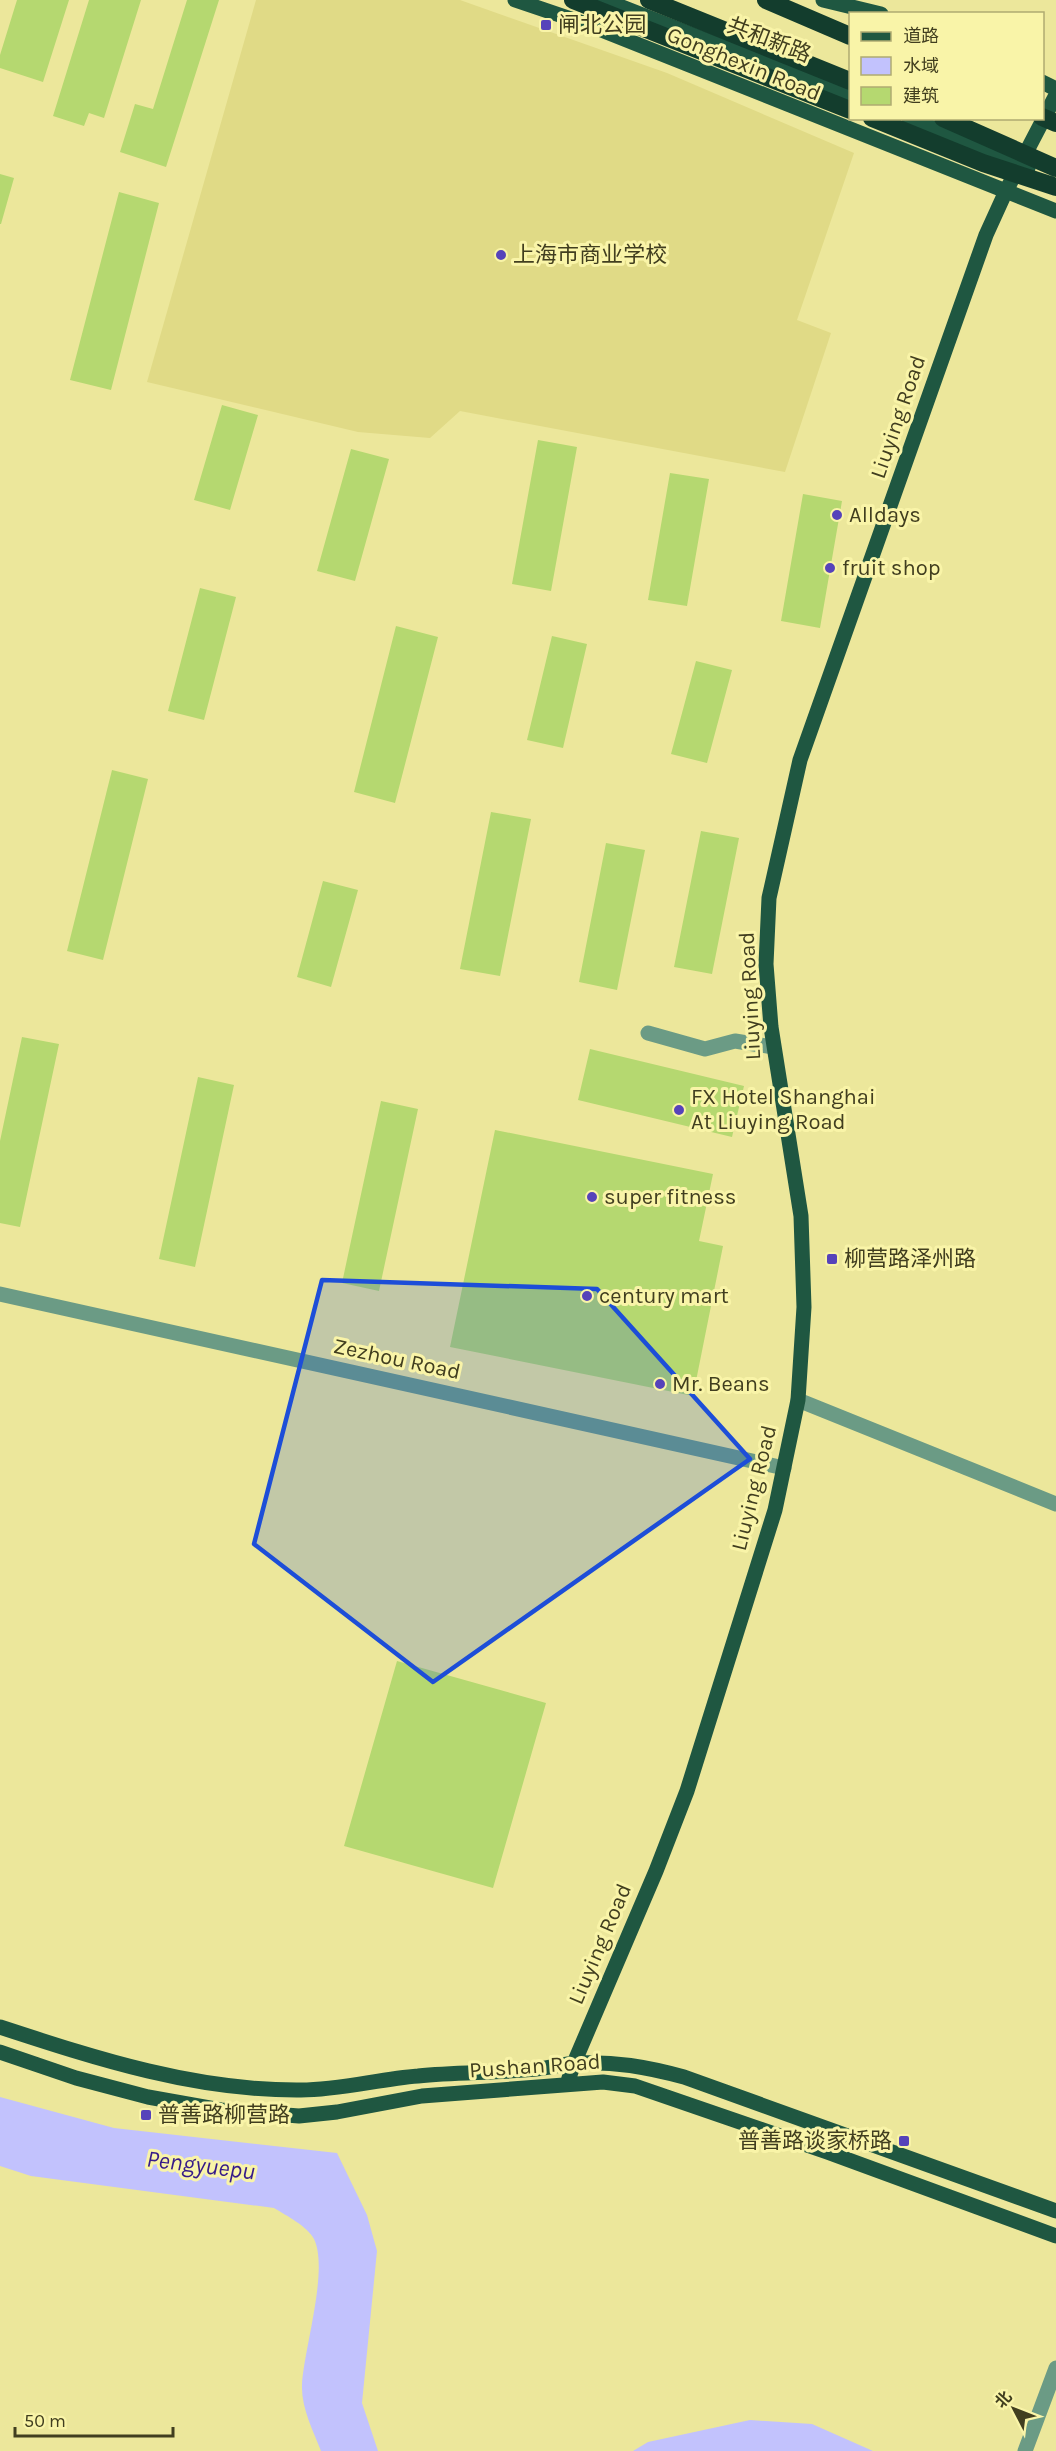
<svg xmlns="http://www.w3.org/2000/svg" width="1056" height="2451" viewBox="0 0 1056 2451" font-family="Karla,'Noto Sans SC',sans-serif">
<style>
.built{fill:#e0da86}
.water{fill:#c2c2fd}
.building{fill:#b5d870}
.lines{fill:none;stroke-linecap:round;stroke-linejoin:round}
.minor{stroke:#6b9b85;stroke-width:15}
.major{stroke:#1f5741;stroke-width:15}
.highway{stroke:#133d2d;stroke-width:18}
.highway-bridge{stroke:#133d2d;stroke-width:18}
.marked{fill:#1d4ed8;fill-opacity:0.2;stroke:#1d4ed8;stroke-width:4.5;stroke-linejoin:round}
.poi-dot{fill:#5643ba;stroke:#f9f4a8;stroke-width:2}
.labels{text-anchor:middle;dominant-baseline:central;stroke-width:6;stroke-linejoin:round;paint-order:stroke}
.poi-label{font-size:22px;fill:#413e1f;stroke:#f9f4a8;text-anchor:start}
.street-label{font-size:22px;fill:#413e1f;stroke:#f9f4a8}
.water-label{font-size:24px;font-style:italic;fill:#361b89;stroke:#f9f4a8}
</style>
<rect width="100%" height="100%" fill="#ece79b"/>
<path class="built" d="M256 0H460L667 73 854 153 797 320 831 333 785 472 460 411 430 438 358 432 147 382Z"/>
<path class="water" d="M0 2097 114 2128 337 2153 367 2215 377 2251 362 2403 378 2451H321C313 2431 301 2407 302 2385 304 2348 329 2270 314 2239 307 2226 287 2216 274 2208L31 2176 0 2166Z
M750 2420 812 2424 873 2451H633L648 2442Z"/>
<path class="building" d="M17 0H69L43 82 0 68V55Z
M89 0H141L104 118 89 113 84 126 53 116Z
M187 0H219L166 167 120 152 135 104 153 109Z
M0 174 14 178 1 224H0Z
M119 192 159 203 111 390 70 380Z
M222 405 258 415 230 510 194 500Z
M538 440 577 447 551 591 512 584Z
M351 449 389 459 355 581 317 571Z
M670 473 709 479 687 606 648 600Z
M803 494 842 501 820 628 781 621Z
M200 588 236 597 204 720 168 711Z
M396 626 438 637 395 803 354 792Z
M552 636 587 644 563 748 527 740Z
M696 661 732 670 707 763 671 754Z
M112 770 148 779 103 960 67 951Z
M491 812 531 819 500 976 460 969Z
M701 831 739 838 712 974 674 967Z
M606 843 645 850 617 990 579 982Z
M323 881 358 890 331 987 297 977Z
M22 1037 59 1044 20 1227 0 1223V1141Z
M590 1049 744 1086 732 1137 578 1100Z
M198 1077 234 1085 195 1267 159 1259Z
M381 1101 418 1109 379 1291 342 1283Z
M495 1130 713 1174 699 1241 723 1246 693 1396 450 1347Z
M397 1661 546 1703 493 1888 344 1846Z"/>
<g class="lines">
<path class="minor" d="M648 1033 705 1049 735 1041 773 1047
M0 1294 784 1468
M798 1400 1056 1504
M1025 2451 1056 2368"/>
<path class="major" d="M515 0 589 25 1056 211
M604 0 850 96
M823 0 881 14
M1042 82 1056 89
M909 118 1028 168
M0 2027C98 2059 196 2091 301 2090 340 2090 379 2079 418 2076 457 2072 497 2073 536 2069 549 2068 563 2064 576 2063 614 2061 647 2067 684 2077L1056 2211
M0 2052 76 2078 148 2097 221 2110 299 2116 337 2112 422 2096 603 2082 635 2086 827 2152 1056 2236
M567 2084 574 2063 656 1871 687 1791 775 1510 798 1400 804 1307 801 1216 771 1027 766 964 769 898 800 760 986 235 1006 191 1056 95"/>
<path class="highway" d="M573 0 850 110
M766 0 850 36"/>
<path class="highway-bridge" d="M649 0 850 81
M1042 117 1056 123
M872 118 983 163 1056 187
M943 118 1056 168"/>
</g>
<path class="marked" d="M322 1280 597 1289 750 1459 433 1682 254 1544Z"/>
<g class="poi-dot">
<rect x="540" y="19" width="12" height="12" rx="3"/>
<circle cx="501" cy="255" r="6"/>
<circle cx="837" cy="515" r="6"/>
<circle cx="830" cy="568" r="6"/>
<circle cx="679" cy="1110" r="6"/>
<circle cx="592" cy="1197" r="6"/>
<rect x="826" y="1253" width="12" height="12" rx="3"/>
<circle cx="587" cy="1296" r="6"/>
<circle cx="660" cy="1384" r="6"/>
<rect x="140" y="2109" width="12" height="12" rx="3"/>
<rect x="898" y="2135" width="12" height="12" rx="3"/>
</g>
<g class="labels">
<g class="poi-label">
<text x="558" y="25">闸北公园</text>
<text x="513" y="255">上海市商业学校</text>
<text x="849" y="515">Alldays</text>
<text x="842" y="568">fruit shop</text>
<text x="691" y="1097">FX Hotel Shanghai<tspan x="691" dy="25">At Liuying Road</tspan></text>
<text x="604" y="1197">super fitness</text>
<text x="844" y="1259">柳营路泽州路</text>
<text x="599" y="1296">century mart</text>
<text x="672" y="1384">Mr. Beans</text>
<text x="158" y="2115">普善路柳营路</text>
<text x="892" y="2141" text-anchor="end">普善路谈家桥路</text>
</g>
<g class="street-label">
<text transform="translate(769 40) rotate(21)">共和新路</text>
<text transform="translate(744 64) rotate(22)">Gonghexin Road</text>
<text transform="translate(898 417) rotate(-71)">Liuying Road</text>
<text transform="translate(750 996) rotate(-93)">Liuying Road</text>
<text transform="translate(397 1359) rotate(12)">Zezhou Road</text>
<text transform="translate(754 1488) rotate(-76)">Liuying Road</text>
<text transform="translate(600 1944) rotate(-67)">Liuying Road</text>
<text transform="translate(535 2066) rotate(-4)">Pushan Road</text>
</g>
<g class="water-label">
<text transform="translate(201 2165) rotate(7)">Pengyuepu</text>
</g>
</g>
<rect x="849" y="12" width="195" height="108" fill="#f9f4a8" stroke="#afab71" stroke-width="1.5"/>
<rect x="861" y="32" width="30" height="9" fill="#1f5741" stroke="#afab71" stroke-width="1.5"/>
<text x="903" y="42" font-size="18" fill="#413e1f">道路</text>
<rect x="861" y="57" width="30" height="18" fill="#c2c2fd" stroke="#afab71" stroke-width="1.5"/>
<text x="903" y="72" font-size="18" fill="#413e1f">水域</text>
<rect x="861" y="87" width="30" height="18" fill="#b5d870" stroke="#afab71" stroke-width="1.5"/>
<text x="903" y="102" font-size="18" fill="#413e1f">建筑</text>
<g transform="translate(1014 2409) rotate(312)" stroke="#f9f4a8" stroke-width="4.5" paint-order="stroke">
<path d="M0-4.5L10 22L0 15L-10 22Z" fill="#413e1f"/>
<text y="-9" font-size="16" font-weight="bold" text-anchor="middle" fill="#413e1f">北</text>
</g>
<path d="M15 2427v9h158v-9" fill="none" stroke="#413e1f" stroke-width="3"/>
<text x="24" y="2427" font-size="18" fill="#413e1f" stroke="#f9f4a8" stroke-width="4.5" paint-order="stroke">50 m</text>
</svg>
